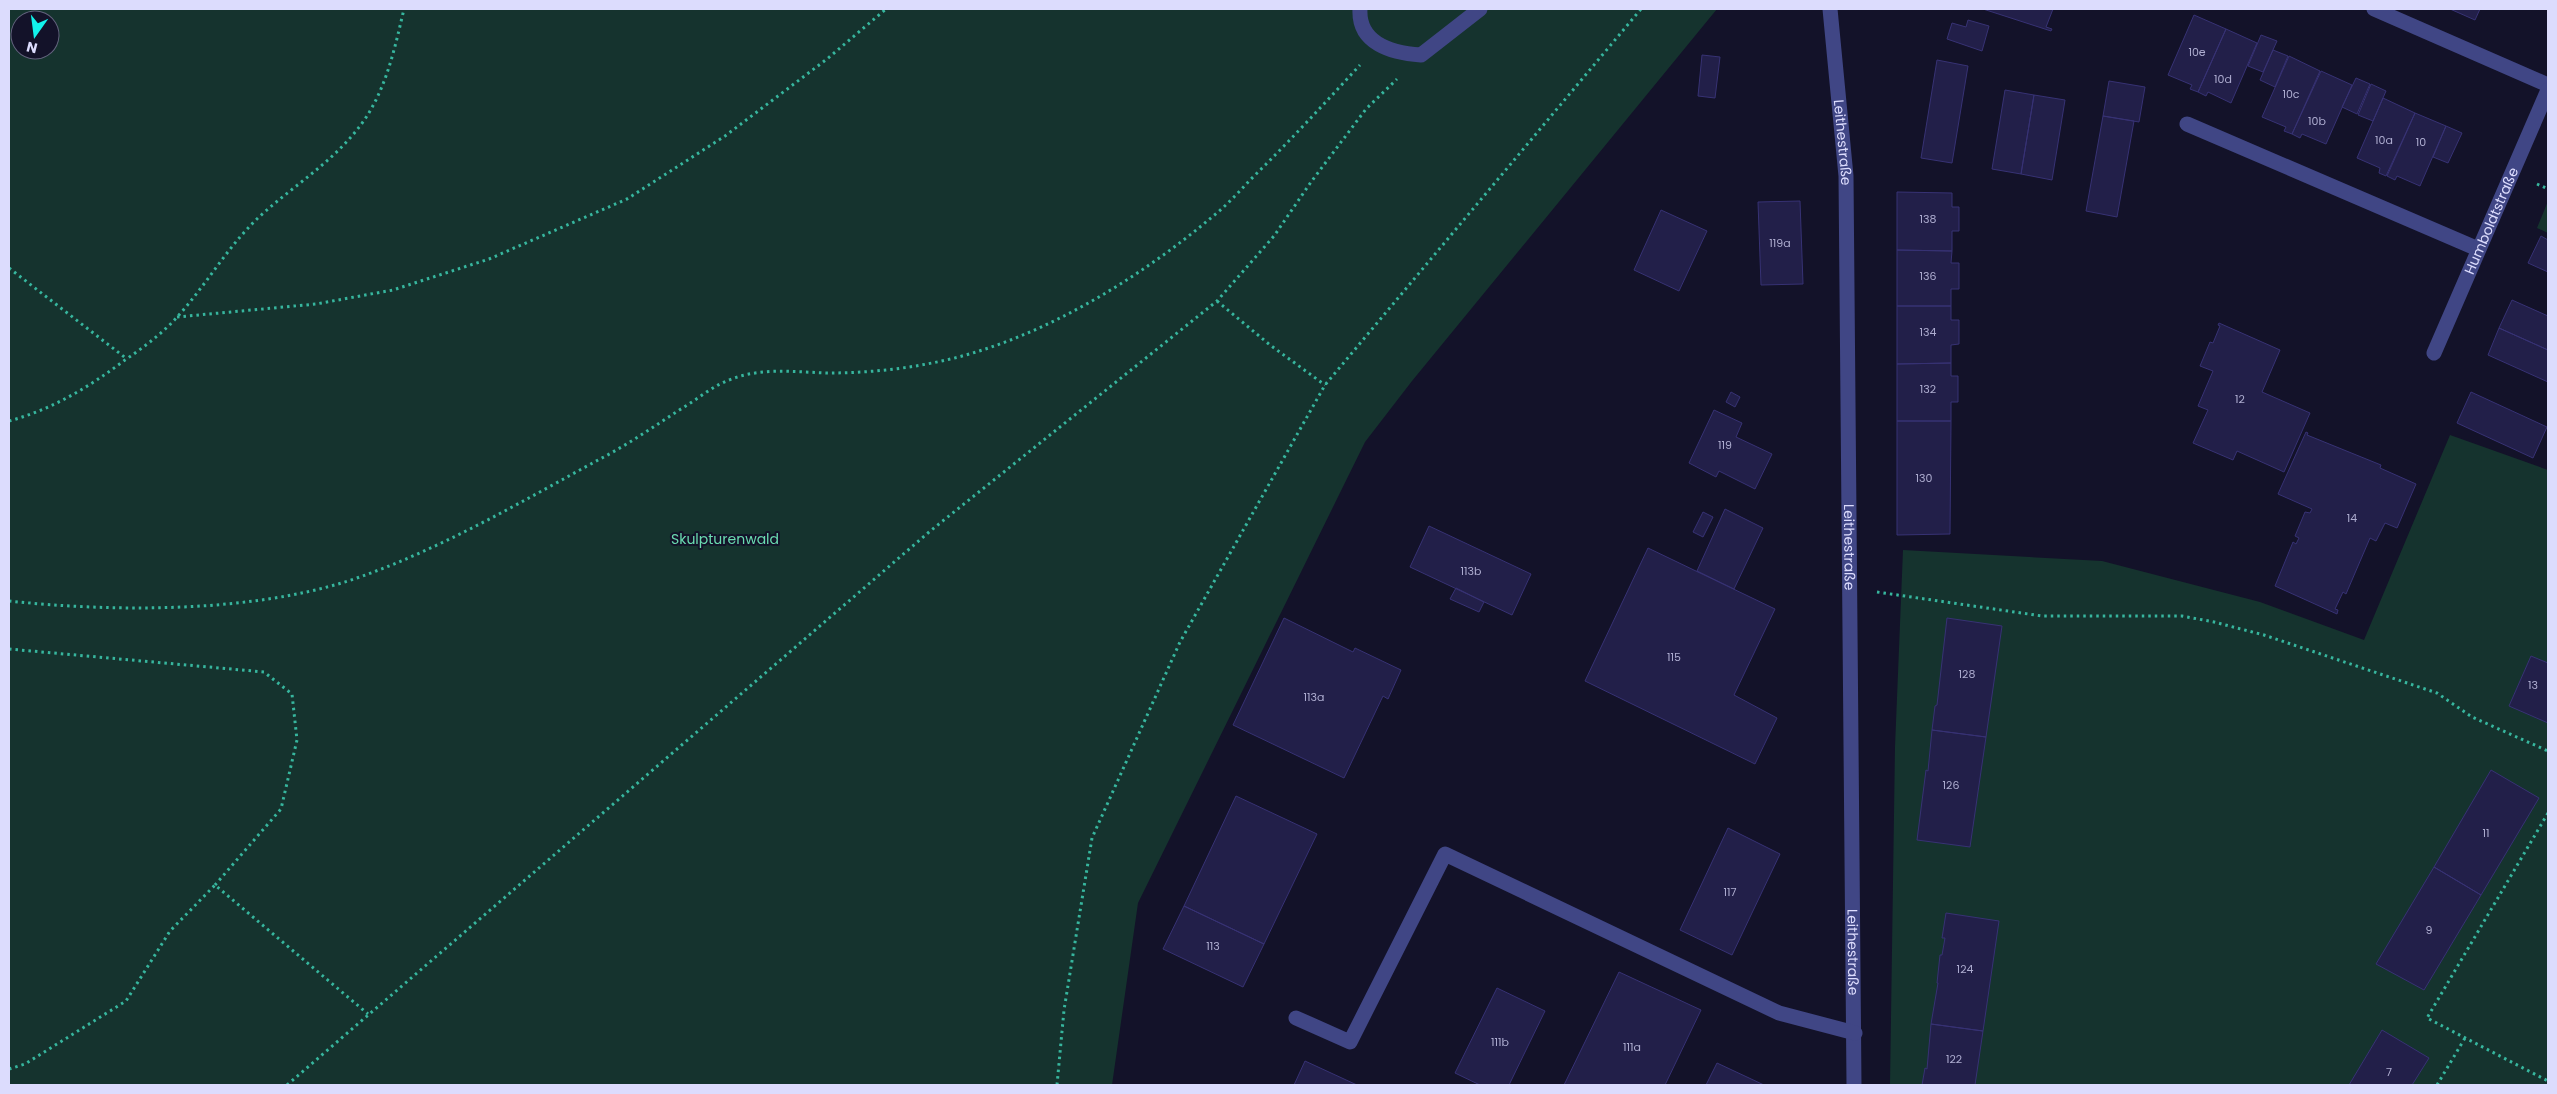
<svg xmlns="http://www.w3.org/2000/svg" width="2557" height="1094" viewBox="0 0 2557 1094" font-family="Poppins,sans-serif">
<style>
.green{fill:#15332e;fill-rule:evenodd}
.building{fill:#221f49;stroke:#373274}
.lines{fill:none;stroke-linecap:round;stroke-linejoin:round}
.path{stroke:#37b69e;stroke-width:3;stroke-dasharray:2.5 4;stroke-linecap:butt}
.minor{stroke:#404685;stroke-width:15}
.labels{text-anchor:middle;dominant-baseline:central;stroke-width:4;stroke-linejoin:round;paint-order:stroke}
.number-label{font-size:11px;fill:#aeadd0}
.street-label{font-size:14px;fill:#dcdcfd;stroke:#131229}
.park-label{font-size:14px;fill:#6adbb0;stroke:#131229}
</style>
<rect width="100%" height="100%" fill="#131229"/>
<path class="green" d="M9 9H1717L1412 381 1365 442 1138 903 1112 1085H9ZM20 20H50V50H20Z
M2548 201V233L2537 228Z
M2450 435 2548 470V1085H1890L1895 747 1903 550 2102 561 2260 602 2364 640Z"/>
<path class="building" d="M1983 9H2053L2046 27 2052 29 2051 31Z
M2450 9H2480L2475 20Z
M2194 15 2226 29 2198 92 2190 89 2192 85 2168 75Z
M1968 20 1989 26 1982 51 1947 39 1952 23 1966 27Z
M2226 29 2257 43 2231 103 2208 92 2206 96 2198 92Z
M2261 35 2277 41 2263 72 2248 66Z
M2273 50 2288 56 2275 87 2260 80Z
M1702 55 1720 57 1715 98 1698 96Z
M2289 56 2320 71 2292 134 2284 131 2286 127 2262 117Z
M1937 60 1968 66 1952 163 1921 158Z
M2321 71 2352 85 2326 144 2302 134 2300 138 2292 134Z
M2356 78 2370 84 2357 114 2342 107Z
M2109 81 2145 87 2139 122 2103 116Z
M2371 84 2386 91 2373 121 2358 115Z
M2005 90 2034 95 2021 174 1992 169Z
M2034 95 2065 100 2052 180 2021 174Z
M2383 98 2415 113 2386 176 2379 173 2380 168 2357 158Z
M2415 113 2446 126 2420 186 2397 176 2395 180 2387 176Z
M2103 116 2134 121 2117 217 2086 211Z
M2446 126 2462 133 2448 163 2433 157Z
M1897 192 1952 193V207H1959V231H1952V251L1897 250Z
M1800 201 1803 284 1761 285 1758 202Z
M1661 210 1707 231 1679 291 1634 270Z
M2541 236 2548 240V272L2528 263Z
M1897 250 1952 251 1951 263H1959V289H1951V306H1897Z
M2512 300 2548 316V350L2499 328Z
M1897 306H1951V320H1959V344L1951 345V363L1897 364Z
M2219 323 2280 350 2262 392 2310 413 2284 472 2237 451 2233 460 2193 443 2208 410 2198 406 2213 371 2200 366 2210 342 2213 343 2220 326 2218 325Z
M2499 328 2548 350V382L2488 355Z
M1951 363V376H1958V402H1951V421H1897V364Z
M1731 392 1740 397 1735 407 1726 402Z
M2471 392 2547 427 2533 458 2457 423Z
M1714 410 1742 423 1736 437 1772 454 1755 489 1719 471 1716 477 1689 463Z
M1897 421H1951L1950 534 1897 535Z
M2306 432 2308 433 2307 435 2381 465 2380 468 2416 484 2397 528 2385 523 2376 541 2370 538 2346 594 2343 592 2335 609 2338 610 2337 614 2275 586 2293 542 2296 544 2299 538 2295 536 2305 512 2310 513 2312 509 2278 494Z
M1725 509 1763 528 1734 589 1697 571Z
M1703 512 1713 517 1703 537 1693 532Z
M1429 526 1531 574 1512 615 1410 567Z
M1648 548 1775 609 1734 695 1777 718 1755 764 1585 681Z
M1456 588 1484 602 1479 612 1450 599Z
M1284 618 1353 652 1355 648 1401 670 1388 699 1383 696 1344 778 1233 725Z
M1947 618 2002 626 1986 737 1932 730 1935 706 1937 705Z
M2531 656 2548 663V723L2509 706Z
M1932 730 1986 737 1970 847 1917 840 1926 770 1928 771Z
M2491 770 2539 798 2481 895 2434 867Z
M1236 796 1317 834 1264 944 1184 906Z
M1728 828 1780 854 1732 955 1680 930Z
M2434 867 2481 895 2424 990 2376 964Z
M1184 906 1264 944 1243 987 1163 949Z
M1946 913 1999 921 1983 1031 1931 1024 1938 983H1937L1940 955H1942L1945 938H1942Z
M1619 972 1701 1010 1665 1085H1564Z
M1497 988 1545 1011 1509 1085H1480L1455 1073Z
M1931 1024 1983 1031 1975 1085H1922L1925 1068 1927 1069Z
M2382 1030 2429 1058 2412 1085H2349Z
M1305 1061 1357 1085H1294Z
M1717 1063 1764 1085H1706Z"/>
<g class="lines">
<path class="path" d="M2537 184 2548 189
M9 268 127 359
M1217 301 1270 345 1325 385
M177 317 316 304 393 290 489 259 627 199 725 136 827 59 886 9
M9 421C53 409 89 387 125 360 144 347 163 333 178 316 207 284 228 246 259 217 295 184 337 160 365 119 387 86 395 47 404 9
M1877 592 2042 616H2182L2214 622 2264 635 2437 693 2472 717 2548 751
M9 601C113 612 247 613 348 581 436 552 519 503 600 459 629 444 656 425 684 407 699 398 713 386 729 380 761 367 794 372 827 373 862 373 897 370 932 363 1032 344 1135 282 1212 217 1226 206 1238 193 1250 180 1288 143 1324 104 1360 65
M9 649 264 672 292 694 297 740 281 809 215 885
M2548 813 2427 1018 2548 1081
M9 1069 25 1064 126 1001 170 931 215 885 368 1014
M287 1085 929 532 1217 301 1274 236 1311 182 1366 109 1397 79
M1057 1085 1064 1010 1092 838 1180 642 1325 385 1641 9
M2437 1085 2465 1038"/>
<g class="minor">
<path d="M1360 9C1358 44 1392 53 1421 55L1480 9"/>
<path id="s1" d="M1830 9 1846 176 1854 1085"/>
<path d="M2374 9 2548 85"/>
<path d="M2187 124 2478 249"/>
<path id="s2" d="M2434 353 2548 90"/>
<path d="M1296 1018 1350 1042 1445 854 1779 1013 1855 1033"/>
</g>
</g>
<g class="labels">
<g class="number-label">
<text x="2197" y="52">10e</text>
<text x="2223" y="79">10d</text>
<text x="2291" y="94">10c</text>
<text x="2317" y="121">10b</text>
<text x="2384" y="140">10a</text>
<text x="2421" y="142">10</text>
<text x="1928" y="219">138</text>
<text x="1780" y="243">119a</text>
<text x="1928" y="276">136</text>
<text x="1928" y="332">134</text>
<text x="1928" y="389">132</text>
<text x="2240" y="399">12</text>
<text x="1725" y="445">119</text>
<text x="1924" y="478">130</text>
<text x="2352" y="518">14</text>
<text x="1471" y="571">113b</text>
<text x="1674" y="657">115</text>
<text x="1967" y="674">128</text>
<text x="2533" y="685">13</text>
<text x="1314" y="697">113a</text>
<text x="1951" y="785">126</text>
<text x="2486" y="833">11</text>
<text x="1730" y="892">117</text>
<text x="2429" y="930">9</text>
<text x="1213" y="946">113</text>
<text x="1965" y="969">124</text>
<text x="1500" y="1042">111b</text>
<text x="1632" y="1047">111a</text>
<text x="1954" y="1059">122</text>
<text x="2389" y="1072">7</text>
</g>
<g class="street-label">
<text stroke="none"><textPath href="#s1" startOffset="134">Leithestraße</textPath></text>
<text stroke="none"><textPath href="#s2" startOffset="144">Humboldtstraße</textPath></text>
<text stroke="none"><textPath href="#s1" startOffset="539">Leithestraße</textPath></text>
<text stroke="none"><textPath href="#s1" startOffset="944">Leithestraße</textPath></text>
</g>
<g class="park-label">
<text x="725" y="539">Skulpturenwald</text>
</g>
</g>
<rect width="2557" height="1094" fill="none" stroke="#dcdcfd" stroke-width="20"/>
<g transform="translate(35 35) rotate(194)"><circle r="24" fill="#131229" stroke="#63637e"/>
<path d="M0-4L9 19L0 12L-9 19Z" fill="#12f3ec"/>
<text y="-8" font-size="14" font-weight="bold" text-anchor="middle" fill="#dcdcfd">N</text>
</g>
</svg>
